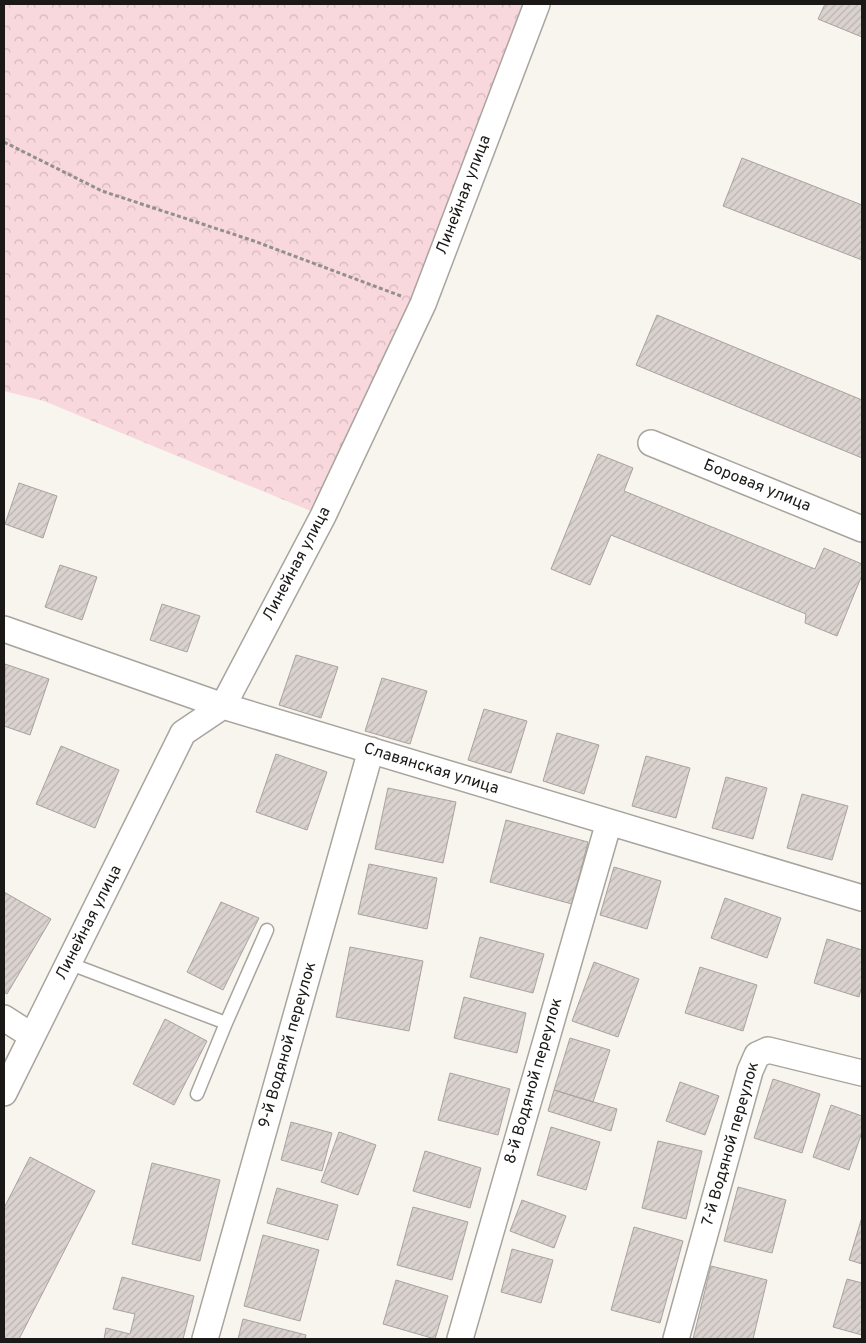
<svg xmlns="http://www.w3.org/2000/svg" width="866" height="1343" viewBox="0 0 866 1343" font-family="Overpass,sans-serif">
<style>
.forest{fill:url(#forest-crowns)}
.building{fill:url(#building-hatch);stroke:#a9a29f}
.lines{fill:none;stroke-linecap:round;stroke-linejoin:round}
.service-casing{stroke:#a8a49e;stroke-width:15}
.minor-casing{stroke:#a8a49e;stroke-width:28}
.path{stroke:#93908c;stroke-width:3;stroke-dasharray:4 2.5;stroke-linecap:butt}
.service{stroke:#fff;stroke-width:12}
.minor{stroke:#fff;stroke-width:25}
.labels{text-anchor:middle;dominant-baseline:central;stroke-width:4;stroke-linejoin:round;paint-order:stroke}
.street-label{font-size:16px;fill:#1b1917;stroke:#fff}
</style>
<defs>
<pattern id="forest-crowns" width="20" height="18" patternUnits="userSpaceOnUse" patternTransform="scale(1.25)"><rect width="20" height="18" fill="#f8d7dd"/><path d="M2 6a3 3 0 1 1 6 0M12 15a3 3 0 1 1 6 0" fill="none" stroke="#d4b8bd"/></pattern>
<pattern id="building-hatch" width="6" height="6" patternUnits="userSpaceOnUse" patternTransform="scale(1.25)"><rect width="6" height="6" fill="#dad2cf"/><path d="M-1 1l2-2M0 6l6-6M5 7l2-2" fill="none" stroke="#bab4b1"/></pattern>
</defs>
<rect width="100%" height="100%" fill="#f8f4ee"/>
<path class="forest" d="M4 4H537L323 516 44 401 4 391Z"/>
<path class="building" d="M825 4H862V37L818 19Z
M742 158 862 205V260L723 206Z
M657 315 862 400V458L636 365Z
M598 454 633 468 624 491 815 569 824 548 862 564V575L837 636 805 623 806 614 611 535 590 585 551 569Z
M19 483 57 496 43 538 5 524Z
M60 565 97 577 82 620 45 607Z
M162 604 200 616 187 652 150 640Z
M296 655 338 667 321 718 279 705Z
M5 664 49 679 30 735 4 726Z
M382 678 427 691 410 744 365 731Z
M484 709 527 721 511 773 468 760Z
M557 733 599 745 584 794 543 781Z
M61 746 119 770 95 828 36 804Z
M276 754 327 772 307 830 256 812Z
M646 756 690 768 676 818 632 806Z
M726 777 767 788 753 839 712 828Z
M388 788 456 802 443 863 375 849Z
M802 794 848 806 832 860 787 848Z
M506 820 588 842 572 904 490 882Z
M369 864 437 878 427 929 358 914Z
M614 867 661 881 647 929 600 915Z
M4 892 51 919 7 994 4 992Z
M725 898 781 918 767 958 711 938Z
M221 902 259 918 223 990 187 972Z
M480 937 544 954 533 993 470 977Z
M827 939 862 950V985L859 997 814 983Z
M350 947 423 961 409 1031 336 1017Z
M594 962 639 979 618 1037 572 1021Z
M700 967 757 985 743 1031 685 1013Z
M464 997 526 1013 517 1053 454 1038Z
M165 1019 207 1041 174 1105 133 1084Z
M570 1038 610 1050 593 1102 554 1090Z
M450 1073 510 1089 498 1135 438 1120Z
M773 1079 820 1094 802 1153 754 1138Z
M680 1082 719 1096 705 1135 666 1121Z
M554 1090 617 1109 611 1131 548 1111Z
M831 1105 862 1116V1132L849 1170 813 1157Z
M291 1122 332 1133 322 1171 281 1160Z
M551 1127 600 1142 586 1190 537 1175Z
M339 1132 376 1145 358 1195 321 1182Z
M658 1141 702 1151 686 1219 642 1208Z
M425 1151 481 1168 470 1208 413 1191Z
M30 1157 95 1191 19 1339H4V1208Z
M152 1163 220 1180 200 1261 132 1244Z
M738 1187 786 1200 772 1253 724 1241Z
M277 1188 338 1205 328 1240 267 1223Z
M522 1200 566 1216 554 1248 510 1231Z
M413 1207 468 1222 452 1280 397 1265Z
M862 1217V1264L849 1260Z
M634 1227 683 1241 660 1323 611 1310Z
M263 1235 319 1250 300 1321 244 1306Z
M512 1249 553 1260 541 1303 501 1292Z
M711 1266 767 1280 753 1339H693Z
M122 1277 194 1296 183 1339H104L106 1328 130 1334 135 1314 113 1309Z
M847 1279 862 1283V1335L833 1327Z
M396 1280 448 1296 435 1339 383 1324Z
M243 1319 306 1335 305 1339H238Z"/>
<g class="lines">
<g class="service-casing">
<path id="service" d="M68 963 226 1023 267 930
M197 1094 226 1023"/>
</g>
<g class="minor-casing">
<path id="minor" d="M651 443 862 529
M4 629 223 706 862 898
M4 1018 32 1036
M4 1093 183 733 223 706 323 516 423 304 537 4
M205 1339 371 750
M460 1339 609 822
M676 1339 750 1071 757 1055 768 1050 862 1073"/>
</g>
<path class="path" d="M4 142 102 191 254 241 401 296"/>
<use href="#service" class="service"/>
<use href="#minor" class="minor"/>
</g>
<g class="labels">
<g class="street-label">
<text transform="translate(464 195) rotate(-69)">Линейная улица</text>
<text transform="translate(757 486) rotate(22)">Боровая улица</text>
<text transform="translate(297 564) rotate(-62)">Линейная улица</text>
<text transform="translate(431 769) rotate(17)">Славянская улица</text>
<text transform="translate(89 923) rotate(-63)">Линейная улица</text>
<text transform="translate(288 1045) rotate(-74)">9-й Водяной переулок</text>
<text transform="translate(534 1081) rotate(-74)">8-й Водяной переулок</text>
<text transform="translate(731 1144) rotate(-74)">7-й Водяной переулок</text>
</g>
</g>
<rect width="866" height="1343" fill="none" stroke="#1b1917" stroke-width="10"/>
</svg>
